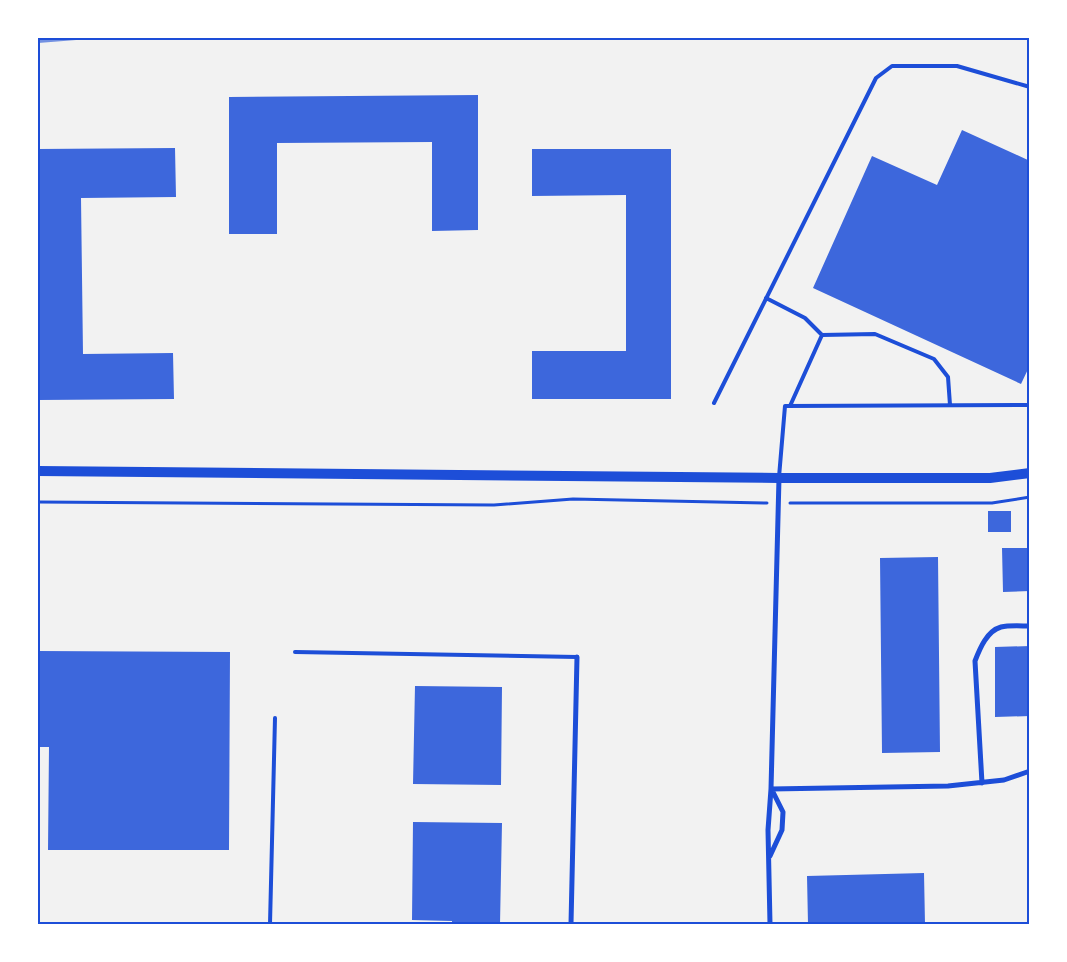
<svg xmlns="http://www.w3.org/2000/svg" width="1067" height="962" viewBox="0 0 1067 962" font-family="Rubik,sans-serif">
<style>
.building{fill:#3d67dc}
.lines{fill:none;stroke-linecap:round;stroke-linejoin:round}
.path{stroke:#1d4ed8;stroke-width:3}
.service{stroke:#1d4ed8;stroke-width:4}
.minor{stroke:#1d4ed8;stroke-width:5}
.secondary{stroke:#1d4ed8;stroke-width:10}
.rail{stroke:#7290e2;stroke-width:4}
.neatline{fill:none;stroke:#1d4ed8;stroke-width:2}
</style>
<rect width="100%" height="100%" fill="#f2f2f2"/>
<path class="building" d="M478 95V230L432 231V142L277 143V234H229V97Z
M962 130 1030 161V365L1021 384 813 288 872 156 937 185Z
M175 148 176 197 81 198 83 354 173 353 174 399 38 400V149Z
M532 149H671V399H532V351H626V195L532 196Z
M988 511H1011V532H988Z
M1002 548H1030V591L1003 592Z
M938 557 940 752 882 753 880 558Z
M1030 646V716L995 717V647Z
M38 651 230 652 229 850H48L49 747H38Z
M415 686 502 687 501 785 413 784Z
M413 822 502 823 500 924H452V921L412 920Z
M924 873 925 924H808L807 876Z"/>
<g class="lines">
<path class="path" d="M38 502 494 505 573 499 767 503
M790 503H992L1030 497"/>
<path class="service" d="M766 298 805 318 822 335
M714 403 876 78 892 66H957L1030 87
M790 406 822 335 875 334 934 359 948 377 950 405
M779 477 785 406 1030 405
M295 652 577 657
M270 924 275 718"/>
<path class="minor" d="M982 783 975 661C980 648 987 631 1001 627 1009 625 1021 626 1030 626
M771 789 948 786 1004 780 1030 771
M770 856 782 830 783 812 772 790
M571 924 577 657
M770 924 768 830 771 789 779 478"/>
<path class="secondary" d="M38 471 779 478H990L1030 473"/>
<path class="rail" d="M38 41 76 38"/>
</g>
<rect width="1067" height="962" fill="none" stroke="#ffffff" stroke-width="78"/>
<rect x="39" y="39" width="989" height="884" class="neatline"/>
</svg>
